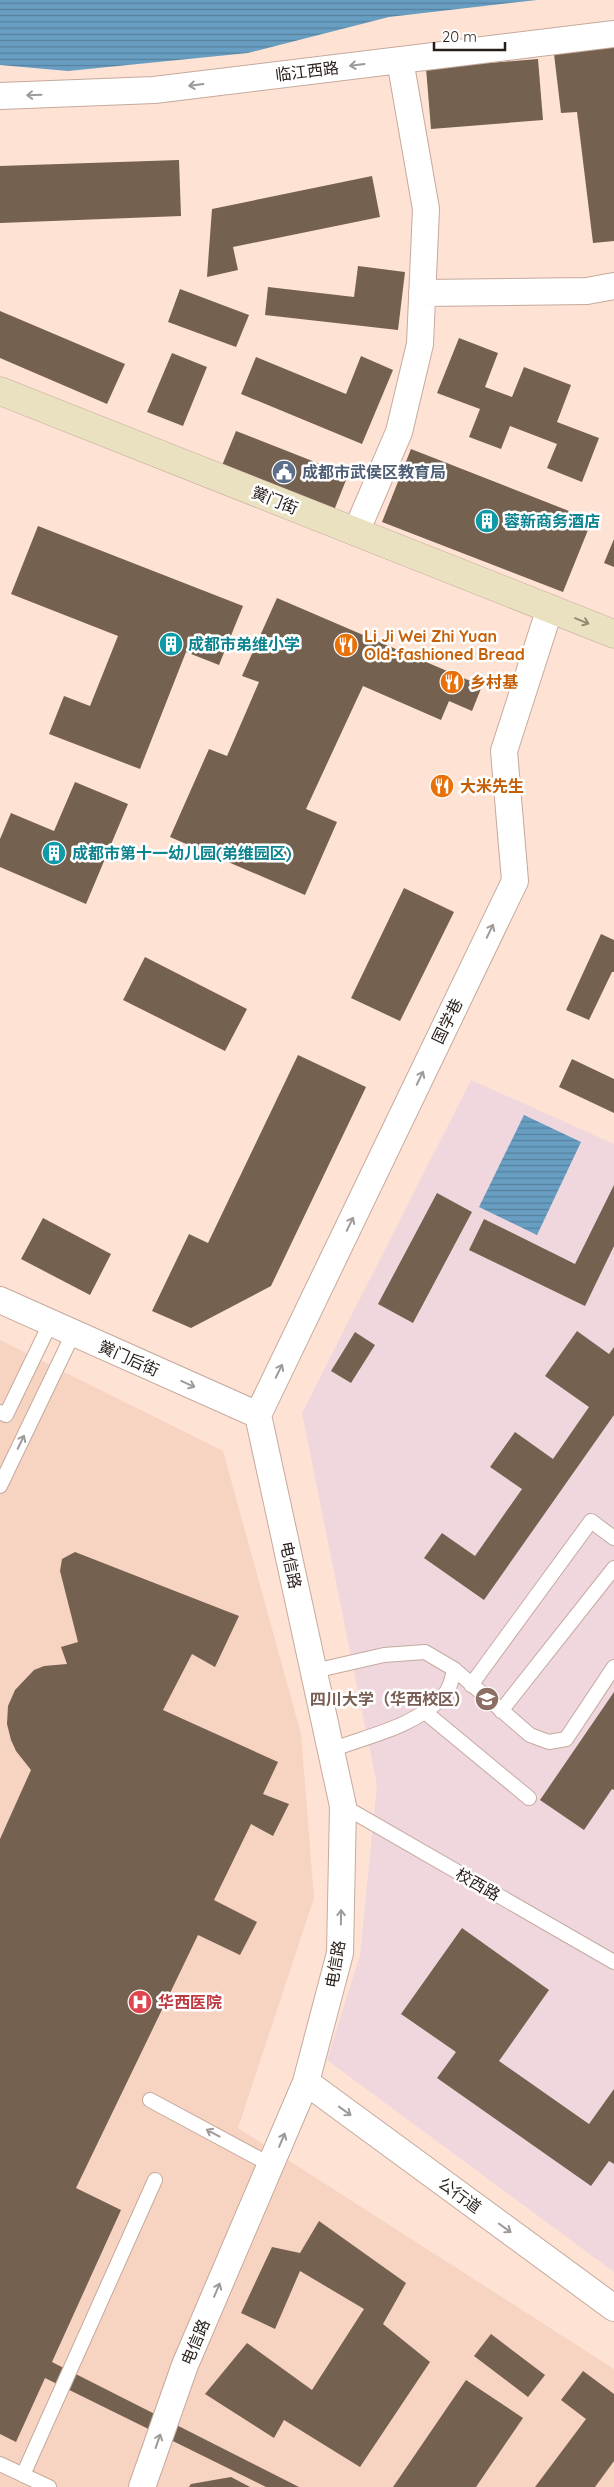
<svg xmlns="http://www.w3.org/2000/svg" width="614" height="2487" viewBox="0 0 614 2487" font-family="Quicksand,'Noto Sans SC',sans-serif">
<style>
.education{fill:#f0d7de}
.built{fill:#f7d3c2}
.water{fill:url(#water-rules)}
.building{fill:#74614f}
.lines{fill:none;stroke-linecap:round;stroke-linejoin:round}
.lane-casing{stroke:#c5aa9d;stroke-width:16}
.street-casing{stroke:#c5aa9d;stroke-width:28}
.secondary-casing{stroke:#c5aa9d;stroke-width:29}
.lane{stroke:#fff;stroke-width:14}
.street{stroke:#fff;stroke-width:26}
.secondary{stroke:#eae1c0;stroke-width:28}
.oneway{stroke:#9e9a98}
.oneway2{stroke:#938975}
.labels{text-anchor:middle;dominant-baseline:central;stroke-width:5;stroke-linejoin:round;paint-order:stroke}
.street-label{font-size:16px;fill:#281e19;stroke:#fff}
.service-label{font-size:16px;font-weight:bold;fill:#4e5e75;stroke:#fff;text-anchor:start}
.culture-label{font-size:16px;font-weight:bold;fill:#0d838f;stroke:#fff;text-anchor:start}
.food-label{font-size:16px;font-weight:bold;fill:#c56008;stroke:#fff;text-anchor:start}
.education-label{font-size:16px;font-weight:bold;fill:#785e54;stroke:#fff;text-anchor:end}
.health-label{font-size:16px;font-weight:bold;fill:#be3a42;stroke:#fff;text-anchor:start}
</style>
<defs>
<pattern id="water-rules" width="6" height="5" patternUnits="userSpaceOnUse" patternTransform="scale(1.25)"><rect width="6" height="5" fill="#689ec2"/><path d="M0 2.5h6" fill="none" stroke="#56809d"/></pattern>
</defs>
<rect width="100%" height="100%" fill="#fee2d3"/>
<path class="education" d="M471 1080 614 1144V2272L327 2060 360 1955 377 1785 302 1413Z"/>
<path class="built" d="M0 1340 223 1451 301 1734 314 1898 238 2128 614 2369V2487H0Z"/>
<path class="water" d="M0 0H537L389 17 248 53 68 71 0 65Z
M524 1115 581 1142 537 1235 479 1207Z"/>
<path class="building" d="M614 47V241L593 243 577 112 561 113 554 54Z
M538 59 543 120 431 129 426 68Z
M179 160 181 216 0 223V166Z
M372 176 380 217 233 247 238 270 207 277 212 209Z
M358 266 405 272 398 330 265 315 268 287 354 297Z
M180 289 249 315 236 347 168 322Z
M0 311 125 364 107 404 0 358Z
M459 338 498 353 485 387 512 397 524 367 571 385 557 422 599 438 582 482 547 468 557 444 510 426 501 449 469 437 480 409 437 393Z
M172 353 207 367 183 426 147 412Z
M361 356 393 370 362 444 241 394 256 357 346 394Z
M236 431 348 475 333 513 221 468Z
M411 449 592 520 563 592 382 522Z
M38 526 243 606 219 665 186 652 140 769 49 734 64 696 90 706 118 636 11 594Z
M614 539V567L604 563Z
M277 598 482 686 472 711 449 701 441 720 363 686 306 809 337 822 305 895 170 837 209 749 227 756 259 682 242 676Z
M75 782 128 804 86 904 0 867V839L11 813 54 831Z
M404 888 454 912 400 1021 351 998Z
M601 934 614 940V972H612L589 1020 566 1010Z
M145 957 247 1009 225 1051 123 1000Z
M298 1055 366 1087 271 1286 191 1328 152 1311 189 1234 208 1243Z
M572 1059 614 1079V1113L559 1087Z
M614 1185V1246L585 1306 469 1250 484 1219 575 1264Z
M437 1193 472 1212 413 1323 378 1304Z
M43 1218 111 1254 90 1295 21 1259Z
M577 1331 609 1354 614 1347V1415L484 1600 424 1558 442 1533 475 1556 522 1489 490 1467 515 1432 553 1459 589 1407 545 1376Z
M355 1332 375 1345 351 1383 331 1371Z
M75 1552 239 1616 215 1667 192 1654 163 1710 278 1762 263 1794 289 1804 273 1836 251 1824 214 1900 257 1922 240 1955 198 1935 76 2188 121 2210 52 2362 299 2487H266L45 2378 16 2442 0 2434V1839L31 1770 16 1751 11 1740 7 1724 8 1706 15 1690 34 1670 44 1666 67 1664 61 1647 78 1642 60 1571 62 1559Z
M614 1692V1790L612 1789 584 1830 540 1800Z
M462 1928 549 1990 499 2061 589 2124 614 2089V2164L609 2161 591 2186 437 2078 456 2052 401 2014Z
M319 2221 406 2283 383 2324 430 2362 360 2467 284 2420 274 2438 205 2394 247 2343 312 2390 364 2309 300 2271 275 2329 241 2313 272 2247 300 2253Z
M491 2334 545 2375 528 2397 474 2356Z
M583 2371 614 2394V2461L595 2487H535L586 2419 561 2400Z
M466 2380 523 2418 476 2487H393Z
M231 2477 250 2487H189L191 2484Z"/>
<g class="lines">
<g class="lane-casing">
<path id="lane" d="M0 1412 6 1415 50 1324
M0 1486 73 1334
M454 1669 530 1735 549 1742 566 1739 614 1667
M314 1671 384 1655 425 1652 454 1669C452 1679 450 1690 442 1697 415 1727 367 1736 331 1750
M471 1685 591 1521 614 1538
M501 1711 614 1568
M425 1712 529 1798
M343 1806 614 1962
M150 2100 271 2165
M0 2464 49 2487
M23 2475 155 2180"/>
</g>
<g class="street-casing">
<path id="street" d="M0 96 154 90 614 34
M422 293 587 291 614 286
M356 532 399 432 420 344 426 209 400 60
M0 1300 258 1415
M258 1415 515 881 504 751 550 608
M306 2082 614 2308
M142 2487 185 2365 306 2082 340 1953 343 1806 258 1415"/>
</g>
<g class="secondary-casing">
<path id="secondary" d="M0 391 614 634"/>
</g>
<use href="#lane" class="lane"/>
<use href="#street" class="street"/>
<use href="#secondary" class="secondary"/>
</g>
<defs><path id="oneway-shaft" d="M-6 0H5M1.5-3L5.5 0L1.5 3" fill="none" stroke-width="1.6" stroke-linecap="round" stroke-linejoin="round" transform="scale(1.25)"/></defs>
<g class="oneway">
<use href="#oneway-shaft" transform="translate(357 65) rotate(173)"/>
<use href="#oneway-shaft" transform="translate(196 85) rotate(173)"/>
<use href="#oneway-shaft" transform="translate(34 95) rotate(178)"/>
<use href="#oneway-shaft" transform="translate(490 931) rotate(-64)"/>
<use href="#oneway-shaft" transform="translate(420 1078) rotate(-64)"/>
<use href="#oneway-shaft" transform="translate(350 1224) rotate(-64)"/>
<use href="#oneway-shaft" transform="translate(279 1371) rotate(-64)"/>
<use href="#oneway-shaft" transform="translate(188 1384) rotate(24)"/>
<use href="#oneway-shaft" transform="translate(21 1442) rotate(-64)"/>
<use href="#oneway-shaft" transform="translate(341 1917) rotate(-89)"/>
<use href="#oneway-shaft" transform="translate(345 2111) rotate(36)"/>
<use href="#oneway-shaft" transform="translate(213 2133) rotate(-152)"/>
<use href="#oneway-shaft" transform="translate(282 2140) rotate(-67)"/>
<use href="#oneway-shaft" transform="translate(505 2228) rotate(36)"/>
<use href="#oneway-shaft" transform="translate(217 2290) rotate(-67)"/>
<use href="#oneway-shaft" transform="translate(158 2441) rotate(-71)"/>
</g>
<use class="oneway2" href="#oneway-shaft" transform="translate(582 621) rotate(22)"/>
<defs>
<g id="civic-disc" transform="scale(1.25)"><circle r="9.5" fill="#5c6f8a" stroke="#fff"/><path d="M-.6-6.5H3V-4.5H.6V-3L4-1V1h2V6H-6V1h2V-1L-.6-3ZM-1.2 2.5V6h2.4V2.5Z" fill="#fff"/></g>
<g id="building-disc" transform="scale(1.25)"><circle r="9.5" fill="#0f9aa8" stroke="#fff"/><path d="M-4-6H4V6H1V3H-1V6H-4ZM-2.5-4.3h1.7v1.8h-1.7ZM.8-4.3h1.7v1.8H.8ZM-2.5-1h1.7V.8h-1.7ZM.8-1h1.7V.8H.8Z" fill="#fff"/></g>
<g id="restaurant-disc" transform="scale(1.25)"><circle r="9.5" fill="#e8710a" stroke="#fff"/><path d="M-5-6h1v4h1v-4h1v4h1v-4h1v5L-1.5 .5V6h-2V.5L-5-1ZM5-6V6H3V1.5H1.5Q1.5-4 5-6Z" fill="#fff"/></g>
<g id="university-disc" transform="scale(1.25)"><circle r="9.5" fill="#8d6e63" stroke="#fff"/><path d="M0-5L7-2L0 1L-7-2ZM-4 1L0 2.5L4 1V4Q0 6-4 4Z" fill="#fff"/></g>
<g id="hospital-disc" transform="scale(1.25)"><circle r="9.5" fill="#e0444e" stroke="#fff"/><path d="M-5-5h3v3.5h4V-5h3V5h-3V1.5h-4V5h-3Z" fill="#fff"/></g>
</defs>
<g fill-rule="evenodd">
<use href="#civic-disc" x="284" y="472"/>
<use href="#building-disc" x="487" y="521"/>
<use href="#building-disc" x="171" y="644"/>
<use href="#restaurant-disc" x="346" y="645"/>
<use href="#restaurant-disc" x="452" y="682"/>
<use href="#restaurant-disc" x="442" y="786"/>
<use href="#building-disc" x="54" y="853"/>
<use href="#university-disc" x="487" y="1699"/>
<use href="#hospital-disc" x="140" y="2002"/>
</g>
<g class="labels">
<g class="street-label">
<text transform="translate(307 71) rotate(-7)">临江西路</text>
<text transform="translate(275 500) rotate(22)">黉门街</text>
<text transform="translate(447 1021) rotate(-64)">国学巷</text>
<text transform="translate(129 1358) rotate(24)">黉门后街</text>
<text transform="translate(291 1565) rotate(78)">电信路</text>
<text transform="translate(478 1884) rotate(30)">校西路</text>
<text transform="translate(335 1964) rotate(-80)">电信路</text>
<text transform="translate(460 2195) rotate(36)">公行道</text>
<text transform="translate(195 2342) rotate(-67)">电信路</text>
</g>
<g class="service-label">
<text x="302" y="472">成都市武侯区教育局</text>
</g>
<g class="culture-label">
<text x="504" y="521">蓉新商务酒店</text>
<text x="188" y="644">成都市弟维小学</text>
<text x="72" y="853">成都市第十一幼儿园(弟维园区)</text>
</g>
<g class="food-label">
<text x="364" y="636">Li Ji Wei Zhi Yuan<tspan x="364" dy="18">Old-fashioned Bread</tspan></text>
<text x="470" y="682">乡村基</text>
<text x="460" y="786">大米先生</text>
</g>
<g class="education-label">
<text x="470" y="1699">四川大学（华西校区）</text>
</g>
<g class="health-label">
<text x="158" y="2002">华西医院</text>
</g>
</g>
<path d="M434 42v8h71v-8" fill="none" stroke="#281e19" stroke-width="2.5"/>
<text x="442" y="42" font-size="15" fill="#281e19" stroke="#ffffff" stroke-width="4" paint-order="stroke">20 m</text>
</svg>
